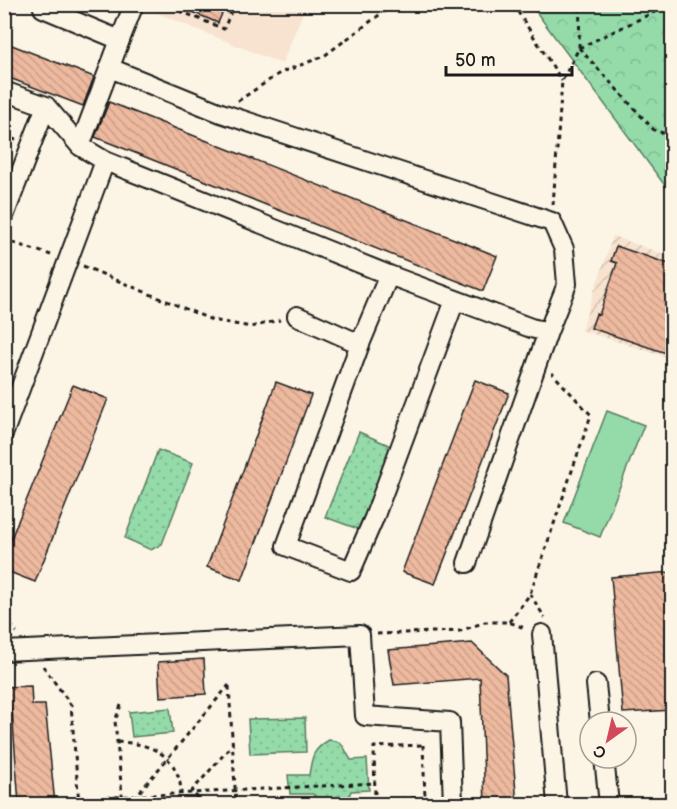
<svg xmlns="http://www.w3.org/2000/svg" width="677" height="809" viewBox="0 0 677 809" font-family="'Balsamiq Sans',sans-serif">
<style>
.built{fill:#f8e3d0}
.industrial{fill:url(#industrial-furrows)}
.grass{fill:#94dba9;stroke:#587c62;stroke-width:1.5}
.forest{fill:url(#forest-crowns);stroke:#587c62;stroke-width:1.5}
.park{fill:url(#park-dots);stroke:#587c62;stroke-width:1.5}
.building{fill:url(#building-back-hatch);stroke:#1c1c1c;stroke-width:1.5}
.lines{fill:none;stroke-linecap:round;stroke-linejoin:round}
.minor-casing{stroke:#1c1c1c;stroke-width:22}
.path{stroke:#1c1c1c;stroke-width:3;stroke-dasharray:4.5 4.5;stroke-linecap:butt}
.minor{stroke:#fcf5e5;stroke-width:18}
</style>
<defs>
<pattern id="industrial-furrows" width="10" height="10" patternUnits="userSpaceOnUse" patternTransform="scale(1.5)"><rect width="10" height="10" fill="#f8e3d0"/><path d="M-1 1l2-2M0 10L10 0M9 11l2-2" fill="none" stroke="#d4c2b2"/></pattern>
<pattern id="forest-crowns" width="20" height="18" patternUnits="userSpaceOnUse" patternTransform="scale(1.5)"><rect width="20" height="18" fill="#94dba9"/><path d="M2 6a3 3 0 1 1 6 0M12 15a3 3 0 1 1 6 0" fill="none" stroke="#7fbb91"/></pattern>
<pattern id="park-dots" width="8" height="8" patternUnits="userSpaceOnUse" patternTransform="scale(1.5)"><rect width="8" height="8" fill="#94dba9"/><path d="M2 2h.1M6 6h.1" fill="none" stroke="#7fbb91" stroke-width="1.8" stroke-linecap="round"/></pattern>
<pattern id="building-back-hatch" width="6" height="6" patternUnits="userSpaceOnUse" patternTransform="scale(1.5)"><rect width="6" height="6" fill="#edb99f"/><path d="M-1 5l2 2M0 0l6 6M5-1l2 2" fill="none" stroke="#cb9e88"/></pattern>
</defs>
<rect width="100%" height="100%" fill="#fcf5e5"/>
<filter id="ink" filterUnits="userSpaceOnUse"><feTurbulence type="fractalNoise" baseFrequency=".0167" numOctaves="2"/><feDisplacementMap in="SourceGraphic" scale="12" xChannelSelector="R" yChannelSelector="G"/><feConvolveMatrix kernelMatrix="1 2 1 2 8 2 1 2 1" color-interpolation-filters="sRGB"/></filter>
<g filter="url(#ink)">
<path class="built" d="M137 5H306L282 64Z"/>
<path class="industrial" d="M613 236 672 257V359L581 330Z"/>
<path class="grass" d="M607 411 644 425 600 537 564 523Z"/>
<path class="forest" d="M531 5H672V195Z"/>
<path class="park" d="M359 432 393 447 361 530 325 517Z
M158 450 193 463 162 544 151 550 125 538Z
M170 708 173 733 132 737 129 712Z
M305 718 306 752 250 754 248 719Z
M329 740C345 741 344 750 351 760L367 759 369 790 351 791 346 804H319L313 794H290L288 775H309C312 757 312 750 329 740Z"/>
<path class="building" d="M174 4H226L218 23Z
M4 42 94 77 83 106 4 76Z
M109 102 497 256 483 291 95 137Z
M616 246 672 265V355L591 328 596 314 599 315 617 263 611 261Z
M475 380 509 393 435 584 402 572Z
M276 382 311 395 242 580 207 567Z
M73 385 108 399 35 582 4 570V556Z
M672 572V710L623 713 611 577Z
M472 643 506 675 517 804H485L480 678 394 685 388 650Z
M204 659 206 694 160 697 158 662Z
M31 686 32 705H45L55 804H19L12 710H4V687Z"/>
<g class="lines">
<g class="minor-casing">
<path id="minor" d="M45 4 43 8 120 40 80 146
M120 40 134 4
M4 91 46 106 80 146 105 161 389 275 531 328 548 332 567 284 564 249 552 222 221 113 110 68
M4 216 46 106
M389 275 360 344 286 546 351 571 374 518 455 300
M297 316 360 344
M4 432 105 161
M467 563 548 332
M542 634 557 804
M4 651 360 635 365 716 450 722 453 804
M596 684 600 722
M604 758 609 804"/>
</g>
<path class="path" d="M163 4 224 29 234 4
M513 4 562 81
M579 48 654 130 672 136
M579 48 671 4
M238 101 280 73 324 56 394 4
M4 136 16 140
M553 205 562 81 579 48 580 4
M4 240 51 255
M83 266 212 320 251 327 280 320
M530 594 545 618
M4 618 17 632
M509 622 530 594 591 415 552 373
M377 634 460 631 485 622H509L527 629
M43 666 71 705 79 804
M229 686 236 804
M121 705 115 721 123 804
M117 742C158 743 184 760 181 804
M423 745 425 798 375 799 374 747Z
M79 799 375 783
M147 804 137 795 229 685
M205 804 191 792 233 744"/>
<use href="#minor" class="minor"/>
</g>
</g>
<rect width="677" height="809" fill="none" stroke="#fcf5e5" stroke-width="24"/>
<rect x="12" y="12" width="653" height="785" fill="none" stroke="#1c1c1c" stroke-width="2" filter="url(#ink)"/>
<g transform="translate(608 740) rotate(214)"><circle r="28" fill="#fcf5e5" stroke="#a29e95" stroke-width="1.5"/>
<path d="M0-4.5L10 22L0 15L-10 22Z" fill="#d1495b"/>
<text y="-9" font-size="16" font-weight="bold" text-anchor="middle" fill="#1c1c1c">С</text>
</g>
<path d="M446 66v9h126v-9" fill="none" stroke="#1c1c1c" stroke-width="3"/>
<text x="455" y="66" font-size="18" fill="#1c1c1c" stroke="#fcf5e5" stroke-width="4.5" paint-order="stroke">50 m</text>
</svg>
